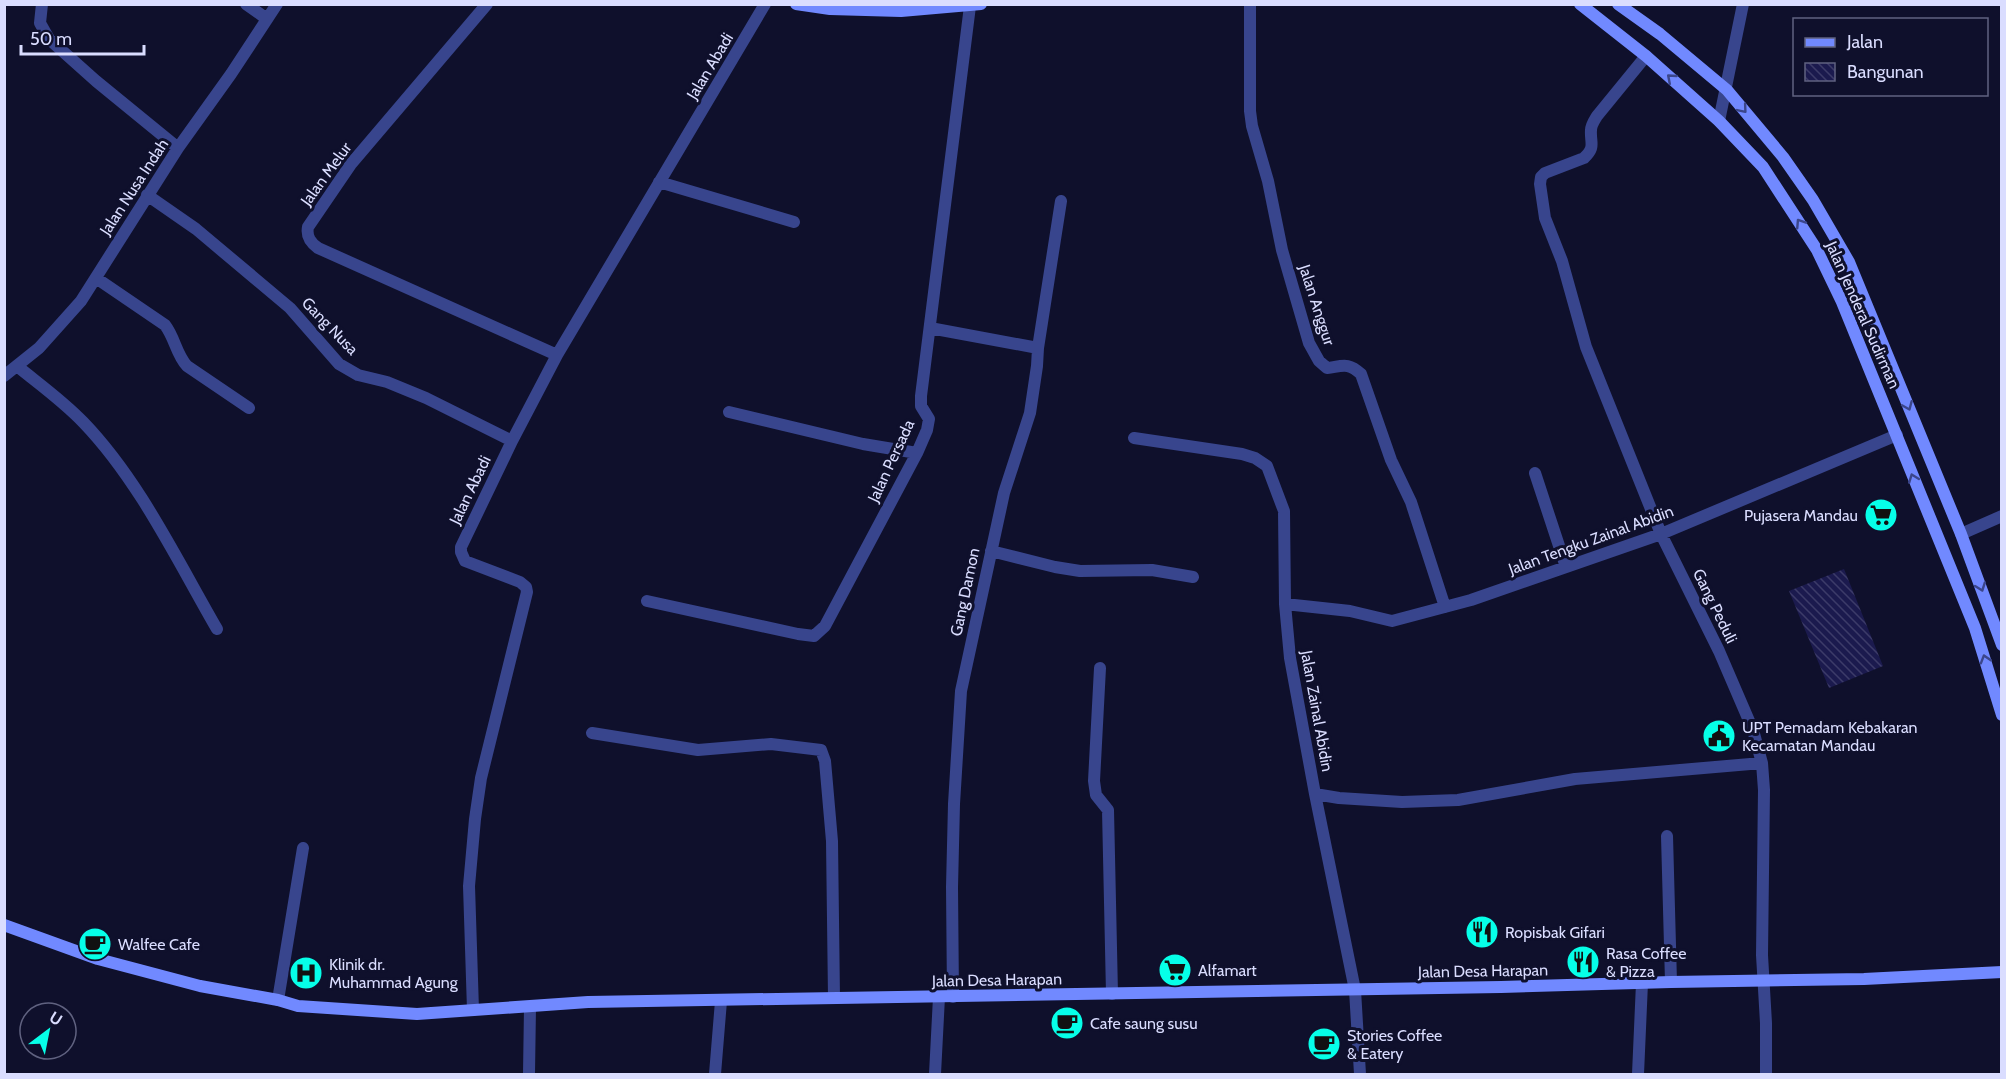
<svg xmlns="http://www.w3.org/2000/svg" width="2006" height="1079" viewBox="0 0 2006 1079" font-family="Cabin,sans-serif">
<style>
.building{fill:url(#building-back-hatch)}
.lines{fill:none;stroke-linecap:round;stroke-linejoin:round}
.street{stroke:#38458d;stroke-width:12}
.secondary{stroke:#7189ff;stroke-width:12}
.oneway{stroke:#3b468b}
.labels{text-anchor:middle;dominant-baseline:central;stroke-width:6;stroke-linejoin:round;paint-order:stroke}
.street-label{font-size:16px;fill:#daddff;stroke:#0f102c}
.poi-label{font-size:16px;fill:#daddff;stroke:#0f102c;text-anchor:start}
</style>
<defs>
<pattern id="building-back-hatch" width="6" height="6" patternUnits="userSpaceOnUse" patternTransform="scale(1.5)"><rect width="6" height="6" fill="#1b1a4e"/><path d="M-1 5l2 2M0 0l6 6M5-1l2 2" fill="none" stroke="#3c3b69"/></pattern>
</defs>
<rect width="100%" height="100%" fill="#0f102c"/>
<path class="building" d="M1844 569 1883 666 1829 688 1789 591Z"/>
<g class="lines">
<path class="street" d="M42 4 40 23 49 39 96 81 178 148
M246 4 267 19
M487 4 351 164 308 227C306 237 311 243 318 248L557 355
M1250 4V111L1252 126 1268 181 1282 250 1309 343 1319 361 1327 368C1343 366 1348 362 1361 374L1391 460 1411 502 1445 607
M1646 56 1597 116C1594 121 1591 125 1591 130 1590 143 1596 147 1584 158L1545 173 1541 177 1540 184 1545 218 1562 261 1586 347 1661 534 1719 651 1753 730 1762 763 1764 790 1762 955 1766 1023V1074
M1719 121 1743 4
M659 182 794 222
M147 195 196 229 290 308 339 364 358 375 387 382 426 398 512 441
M96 278 165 325C175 338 176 354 187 366L249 408
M930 328 1038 348
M17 366C39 384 63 401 83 422 139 480 177 560 217 629
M4 376 39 348 81 301 178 148 231 74 277 4
M729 412 863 444 917 453
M1134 438 1242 454 1255 458 1267 466 1284 511 1285 604 1290 658 1315 794 1355 990 1360 1074
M1535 473 1566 567
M1961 534 2002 516
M991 551 1055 567 1080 571 1152 570 1193 577
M647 601 798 634 814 636 825 626 917 453 927 430 929 419 921 406V396L970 6
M1285 604 1350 611 1392 621 1471 600 1661 534 1897 435
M1100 668 1094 781 1096 795 1108 810 1112 994
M592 733 698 750 771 744 821 750 825 761 832 841 834 998
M1315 794 1339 798 1402 802 1458 800 1575 779 1762 763
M1667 836 1671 982
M953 997 952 887 954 804 961 691 1004 493 1030 413 1037 366 1038 348 1061 201
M278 1000 303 848
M473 1010 469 886 475 819 481 778 527 592 526 587 520 582 465 561 461 552V547L512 441 557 355 765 4
M529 1074 530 1007
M715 1074 721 1001
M935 1074 939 997
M1638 1074 1642 983"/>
<path class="secondary" d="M796 4 830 9 901 11 981 4
M1580 4 1646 56 1719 121 1763 167 1817 250 1842 302 1975 628 2002 715
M1618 4 1660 34 1727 90 1783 157 1813 200 1849 262 1961 534 2002 645
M4 925 98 959 200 986 278 1000 298 1006 417 1014 588 1002 1501 987 1671 982 1864 979 2002 972"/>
</g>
<defs><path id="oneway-chevron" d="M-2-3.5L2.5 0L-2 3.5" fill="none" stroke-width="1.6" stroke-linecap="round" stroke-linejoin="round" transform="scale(1.5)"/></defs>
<g class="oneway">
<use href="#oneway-chevron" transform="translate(1671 78) rotate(-139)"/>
<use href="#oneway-chevron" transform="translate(1743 109) rotate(50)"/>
<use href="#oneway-chevron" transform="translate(1800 223) rotate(-123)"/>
<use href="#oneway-chevron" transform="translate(1908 406) rotate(67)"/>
<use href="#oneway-chevron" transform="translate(1913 478) rotate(-111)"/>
<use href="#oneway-chevron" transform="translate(1981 587) rotate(70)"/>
<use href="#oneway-chevron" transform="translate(1985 659) rotate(-107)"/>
</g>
<defs>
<g id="supermarket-disc" transform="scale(1.725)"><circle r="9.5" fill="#06ffe8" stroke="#0f102c"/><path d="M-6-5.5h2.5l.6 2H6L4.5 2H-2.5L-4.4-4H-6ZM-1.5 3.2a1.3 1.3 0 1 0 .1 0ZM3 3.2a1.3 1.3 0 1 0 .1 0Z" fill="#111"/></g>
<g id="civic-disc" transform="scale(1.725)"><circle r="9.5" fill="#06ffe8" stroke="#0f102c"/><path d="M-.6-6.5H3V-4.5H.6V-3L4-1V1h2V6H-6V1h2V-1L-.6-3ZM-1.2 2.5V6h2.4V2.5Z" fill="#111"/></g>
<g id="restaurant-disc" transform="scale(1.725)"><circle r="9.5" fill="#06ffe8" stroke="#0f102c"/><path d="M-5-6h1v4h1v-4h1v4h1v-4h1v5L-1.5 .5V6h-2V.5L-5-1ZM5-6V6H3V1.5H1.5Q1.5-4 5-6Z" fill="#111"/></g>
<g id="cafe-disc" transform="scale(1.725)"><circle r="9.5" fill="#06ffe8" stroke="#0f102c"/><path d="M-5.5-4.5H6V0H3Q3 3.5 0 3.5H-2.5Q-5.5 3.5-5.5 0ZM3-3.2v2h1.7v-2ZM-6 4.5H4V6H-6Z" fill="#111"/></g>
<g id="hospital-disc" transform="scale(1.725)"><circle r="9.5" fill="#06ffe8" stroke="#0f102c"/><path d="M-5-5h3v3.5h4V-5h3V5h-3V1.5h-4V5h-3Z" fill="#111"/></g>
</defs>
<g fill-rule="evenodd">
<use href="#supermarket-disc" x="1881" y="515"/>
<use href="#civic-disc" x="1719" y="736"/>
<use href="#restaurant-disc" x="1482" y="932"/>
<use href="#cafe-disc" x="95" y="944"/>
<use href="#restaurant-disc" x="1583" y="962"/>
<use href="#supermarket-disc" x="1175" y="970"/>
<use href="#hospital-disc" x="306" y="973"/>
<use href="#cafe-disc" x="1067" y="1023"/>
<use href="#cafe-disc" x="1324" y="1044"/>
</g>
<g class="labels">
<g class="street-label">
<text transform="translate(710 66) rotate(-59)">Jalan Abadi</text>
<text transform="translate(326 174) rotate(-54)">Jalan Melur</text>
<text transform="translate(134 187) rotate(-57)">Jalan Nusa Indah</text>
<text transform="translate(1317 305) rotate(72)">Jalan Anggur</text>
<text transform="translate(1863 315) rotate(66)">Jalan Jenderal Sudirman</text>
<text transform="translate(330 326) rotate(46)">Gang Nusa</text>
<text transform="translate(891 461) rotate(-65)">Jalan Persada</text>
<text transform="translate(470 490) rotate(-64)">Jalan Abadi</text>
<text transform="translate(1591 540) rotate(-20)">Jalan Tengku Zainal Abidin</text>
<text transform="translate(965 592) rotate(-78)">Gang Damon</text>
<text transform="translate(1715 606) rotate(64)">Gang Peduli</text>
<text transform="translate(1317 711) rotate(80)">Jalan Zainal Abidin</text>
<text transform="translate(1483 971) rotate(-1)">Jalan Desa Harapan</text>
<text transform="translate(997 980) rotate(-1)">Jalan Desa Harapan</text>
</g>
<g class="poi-label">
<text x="1858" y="515" text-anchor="end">Pujasera Mandau</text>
<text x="1742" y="727">UPT Pemadam Kebakaran<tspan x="1742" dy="18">Kecamatan Mandau</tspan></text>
<text x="1505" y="932">Ropisbak Gifari</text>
<text x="118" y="944">Walfee Cafe</text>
<text x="1606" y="953">Rasa Coffee<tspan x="1606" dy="18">&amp; Pizza</tspan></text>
<text x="329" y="964">Klinik dr.<tspan x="329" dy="18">Muhammad Agung</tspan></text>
<text x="1198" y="970">Alfamart</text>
<text x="1090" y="1023">Cafe saung susu</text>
<text x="1347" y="1035">Stories Coffee<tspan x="1347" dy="18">&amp; Eatery</tspan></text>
</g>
</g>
<rect width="2006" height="1079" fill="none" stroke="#daddff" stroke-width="12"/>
<rect x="1793" y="18" width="195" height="78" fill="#0f102c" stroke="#606280" stroke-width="1.5"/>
<rect x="1805" y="38" width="30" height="9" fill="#7189ff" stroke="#606280" stroke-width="1.5"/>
<text x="1847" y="48" font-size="18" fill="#daddff">Jalan</text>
<rect x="1805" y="63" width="30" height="18" fill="url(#building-back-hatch)" stroke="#606280" stroke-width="1.5"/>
<text x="1847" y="78" font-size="18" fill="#daddff">Bangunan</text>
<g transform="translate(48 1031) rotate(32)"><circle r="28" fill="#0f102c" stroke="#606280" stroke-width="1.5"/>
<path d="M0-4.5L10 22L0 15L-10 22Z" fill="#06ffe8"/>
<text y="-9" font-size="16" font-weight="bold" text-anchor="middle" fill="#daddff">U</text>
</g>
<path d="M21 45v9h123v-9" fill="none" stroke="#daddff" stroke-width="3"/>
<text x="30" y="45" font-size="18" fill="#daddff" stroke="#0f102c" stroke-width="4.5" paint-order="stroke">50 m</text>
</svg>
